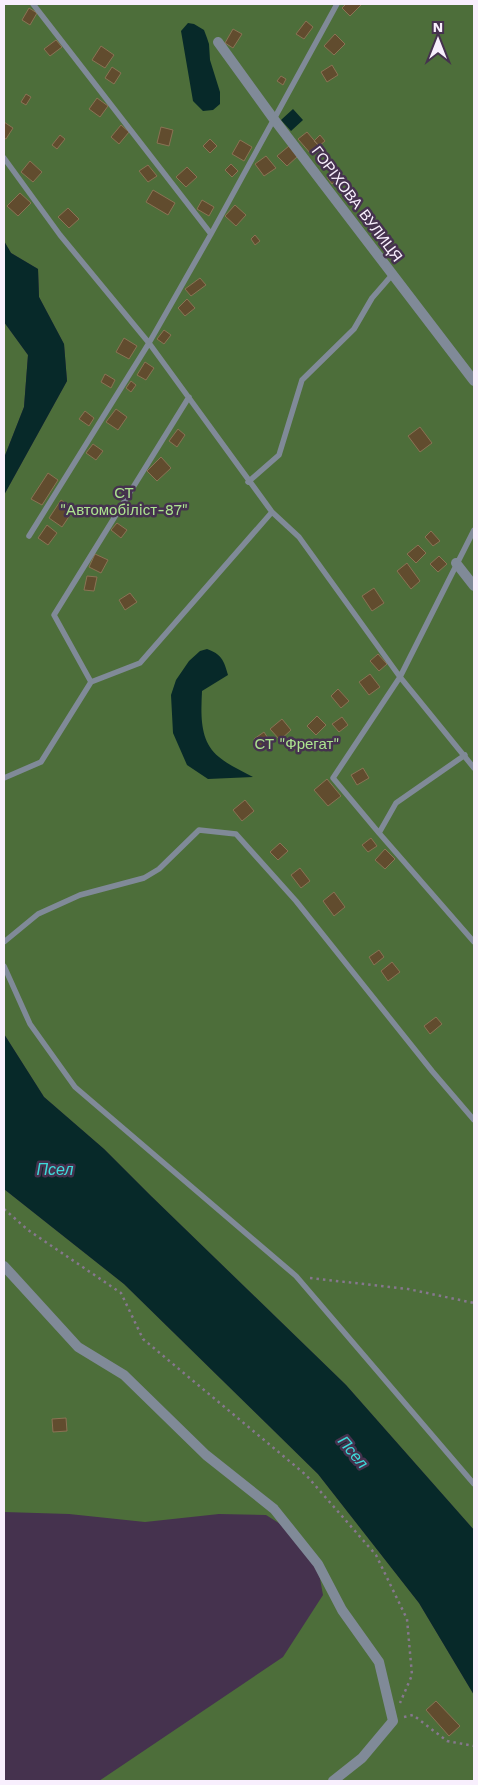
<svg xmlns="http://www.w3.org/2000/svg" width="478" height="1785" viewBox="0 0 478 1785" font-family="'Work Sans',sans-serif">
<style>
.green{fill:#4d6e3a}
.water{fill:#072929}
.building{fill:#614c2e;stroke:#8a7354}
.lines{fill:none;stroke-linecap:round;stroke-linejoin:round}
.path{stroke:#86778e;stroke-width:2.5;stroke-dasharray:2.5 4;stroke-linecap:butt}
.service{stroke:#808a98;stroke-width:5.5}
.minor{stroke:#808a98;stroke-width:10}
.labels{text-anchor:middle;dominant-baseline:central;stroke-width:5;stroke-linejoin:round;paint-order:stroke}
.street-label{font-size:15px;fill:#f8effd;stroke:#45324e}
.park-label{font-size:15px;fill:#ade490;stroke:#45324e}
.water-label{font-size:16px;font-style:italic;fill:#3edada;stroke:#45324e}
</style>
<rect width="100%" height="100%" fill="#45324e"/>
<path class="green" d="M4 4H474V1530L346 1385 151 1196 104 1149 44 1097 4 1034V495L67 381 64 344 39 297 38 269 11 253 4 241Z
M4 322 28 355 24 407 4 458Z
M4 1189 124 1284 318 1474 419 1603 474 1695V1781H99L283 1657 323 1595 319 1573 290 1530 266 1515 219 1514 145 1522 69 1514 4 1512Z"/>
<path class="water" d="M188 23 194 24 204 30 207 38 209 44 210 60 220 92V104L213 110 203 111 193 101 181 31Z
M293 109 303 120 291 131 281 120Z
M4 241 11 253 38 269 39 297 64 344 67 381 4 495V458L24 407 28 355 4 322Z
M207 649C221 654 224 660 228 675L202 691C201 714 199 741 219 757 228 765 242 771 253 777L208 779 187 765 173 733 171 695 176 680 189 661 200 651Z
M4 1034 44 1097 104 1149 151 1196 346 1385 474 1530V1695L419 1603 318 1474 124 1284 4 1189Z"/>
<path class="building" d="M346 4H362L350 16 342 8Z
M29 8 37 13 30 25 22 20Z
M306 21 313 27 304 39 296 34Z
M233 29 242 34 233 48 225 43Z
M335 34 345 44 334 55 324 46Z
M56 40 62 47 50 56 44 49Z
M101 46 114 55 105 68 92 60Z
M332 65 338 75 327 82 321 72Z
M112 67 121 73 114 84 105 78Z
M281 76 286 79 283 85 277 81Z
M26 94 31 97 26 105 21 102Z
M97 98 108 106 100 117 89 109Z
M4 122 13 128 6 139 4 138Z
M121 125 129 132 119 144 111 137Z
M161 127 173 130 169 146 157 143Z
M307 132 319 146 311 154 298 139Z
M60 135 65 139 57 149 52 145Z
M320 135 325 141 319 146 314 141Z
M210 139 217 146 210 153 203 146Z
M240 140 252 147 244 161 232 154Z
M289 146 298 156 287 166 277 156Z
M266 156 276 168 264 176 255 164Z
M30 161 42 172 33 182 21 172Z
M231 164 238 171 232 177 225 170Z
M148 165 157 176 148 182 139 171Z
M187 167 197 177 186 187 176 177Z
M333 172 338 179 332 184 327 177Z
M153 190 175 203 168 215 146 202Z
M20 193 31 203 18 216 7 206Z
M202 200 214 207 209 216 197 209Z
M235 205 246 215 236 226 225 216Z
M68 208 79 219 69 228 58 217Z
M255 235 260 241 255 245 251 239Z
M200 278 206 285 191 296 185 289Z
M187 299 195 308 185 316 178 308Z
M164 330 171 335 164 344 157 339Z
M124 338 137 346 129 359 116 352Z
M145 362 154 368 146 380 137 375Z
M105 374 115 380 111 388 101 382Z
M131 381 136 385 131 392 126 388Z
M116 409 127 417 118 430 106 422Z
M85 411 94 418 89 426 79 419Z
M420 427 432 443 420 452 408 436Z
M178 429 185 435 177 447 169 441Z
M93 444 103 451 96 460 86 453Z
M161 457 171 468 157 481 147 471Z
M48 473 58 480 42 505 31 499Z
M61 500 74 509 62 527 49 518Z
M117 523 127 530 121 538 111 530Z
M47 525 57 533 48 545 38 538Z
M431 531 440 541 433 546 425 537Z
M418 545 426 553 416 563 407 554Z
M95 554 108 560 101 573 89 567Z
M439 556 447 564 438 572 430 564Z
M407 563 420 581 411 589 397 571Z
M87 576 97 577 94 591 84 590Z
M374 588 384 603 372 611 362 596Z
M130 593 137 602 125 610 119 600Z
M378 654 387 664 379 671 370 661Z
M370 674 380 687 369 695 359 682Z
M338 689 349 701 341 708 331 696Z
M317 716 326 725 316 735 307 726Z
M342 717 348 725 339 732 332 724Z
M282 719 291 730 280 740 270 729Z
M264 732 271 743 262 750 254 739Z
M363 768 369 778 357 785 351 775Z
M327 779 341 796 328 806 314 790Z
M245 800 254 811 242 821 233 810Z
M371 838 377 846 368 852 362 845Z
M280 843 288 851 278 860 270 852Z
M385 849 395 859 385 869 375 860Z
M300 868 310 881 301 888 291 875Z
M334 892 345 907 334 916 323 901Z
M379 950 384 957 374 965 369 957Z
M392 962 400 972 388 981 381 971Z
M436 1017 442 1024 430 1034 424 1026Z
M66 1418 67 1431 53 1432 52 1419Z
M436 1701 460 1726 449 1736 426 1710Z"/>
<g class="lines">
<path class="path" d="M4 1209 28 1230 121 1293 143 1339 306 1475 376 1555 407 1619 412 1675 400 1703
M310 1278 408 1289 474 1303
M404 1717 413 1715 447 1741 474 1746"/>
<path class="service" d="M33 4 211 234
M4 158 60 235 149 343 272 512 140 663 91 682 41 762 4 778
M248 482 279 455 302 380 354 329 372 298 392 275
M272 512 299 537 400 677 474 768
M29 536 149 343 211 234 337 4
M91 682 54 615 189 397
M465 755 396 803 379 833 474 942
M379 833 333 778 400 677 474 530
M4 942 38 914 80 895 144 878 159 869 199 830 236 834 296 901 432 1071 474 1120
M4 966 30 1024 75 1087 296 1276 474 1484"/>
<path class="minor" d="M218 42 273 118 474 381
M456 563 474 586
M4 1266 78 1347 124 1375 206 1455 274 1509 318 1564 342 1610 379 1662 393 1721 362 1758 333 1781"/>
</g>
<g class="labels">
<g class="street-label">
<text transform="translate(357 204) rotate(53)">ГОРІХОВА ВУЛИЦЯ</text>
</g>
<g class="park-label">
<text x="124" y="493">СТ<tspan x="124" dy="17">"Автомобiлiст-87"</tspan></text>
<text x="297" y="744">СТ "Фрегат"</text>
</g>
<g class="water-label">
<text x="55" y="1169">Псел</text>
<text transform="translate(353 1452) rotate(50)">Псел</text>
</g>
</g>
<rect width="478" height="1785" fill="none" stroke="#f8effd" stroke-width="10"/>
<g transform="translate(438 40)" stroke="#45324e" stroke-width="4" paint-order="stroke">
<path d="M0-4L9 19L0 12L-9 19Z" fill="#f8effd"/>
<text y="-8" font-size="14" font-weight="bold" text-anchor="middle" fill="#f8effd">N</text>
</g>
</svg>
